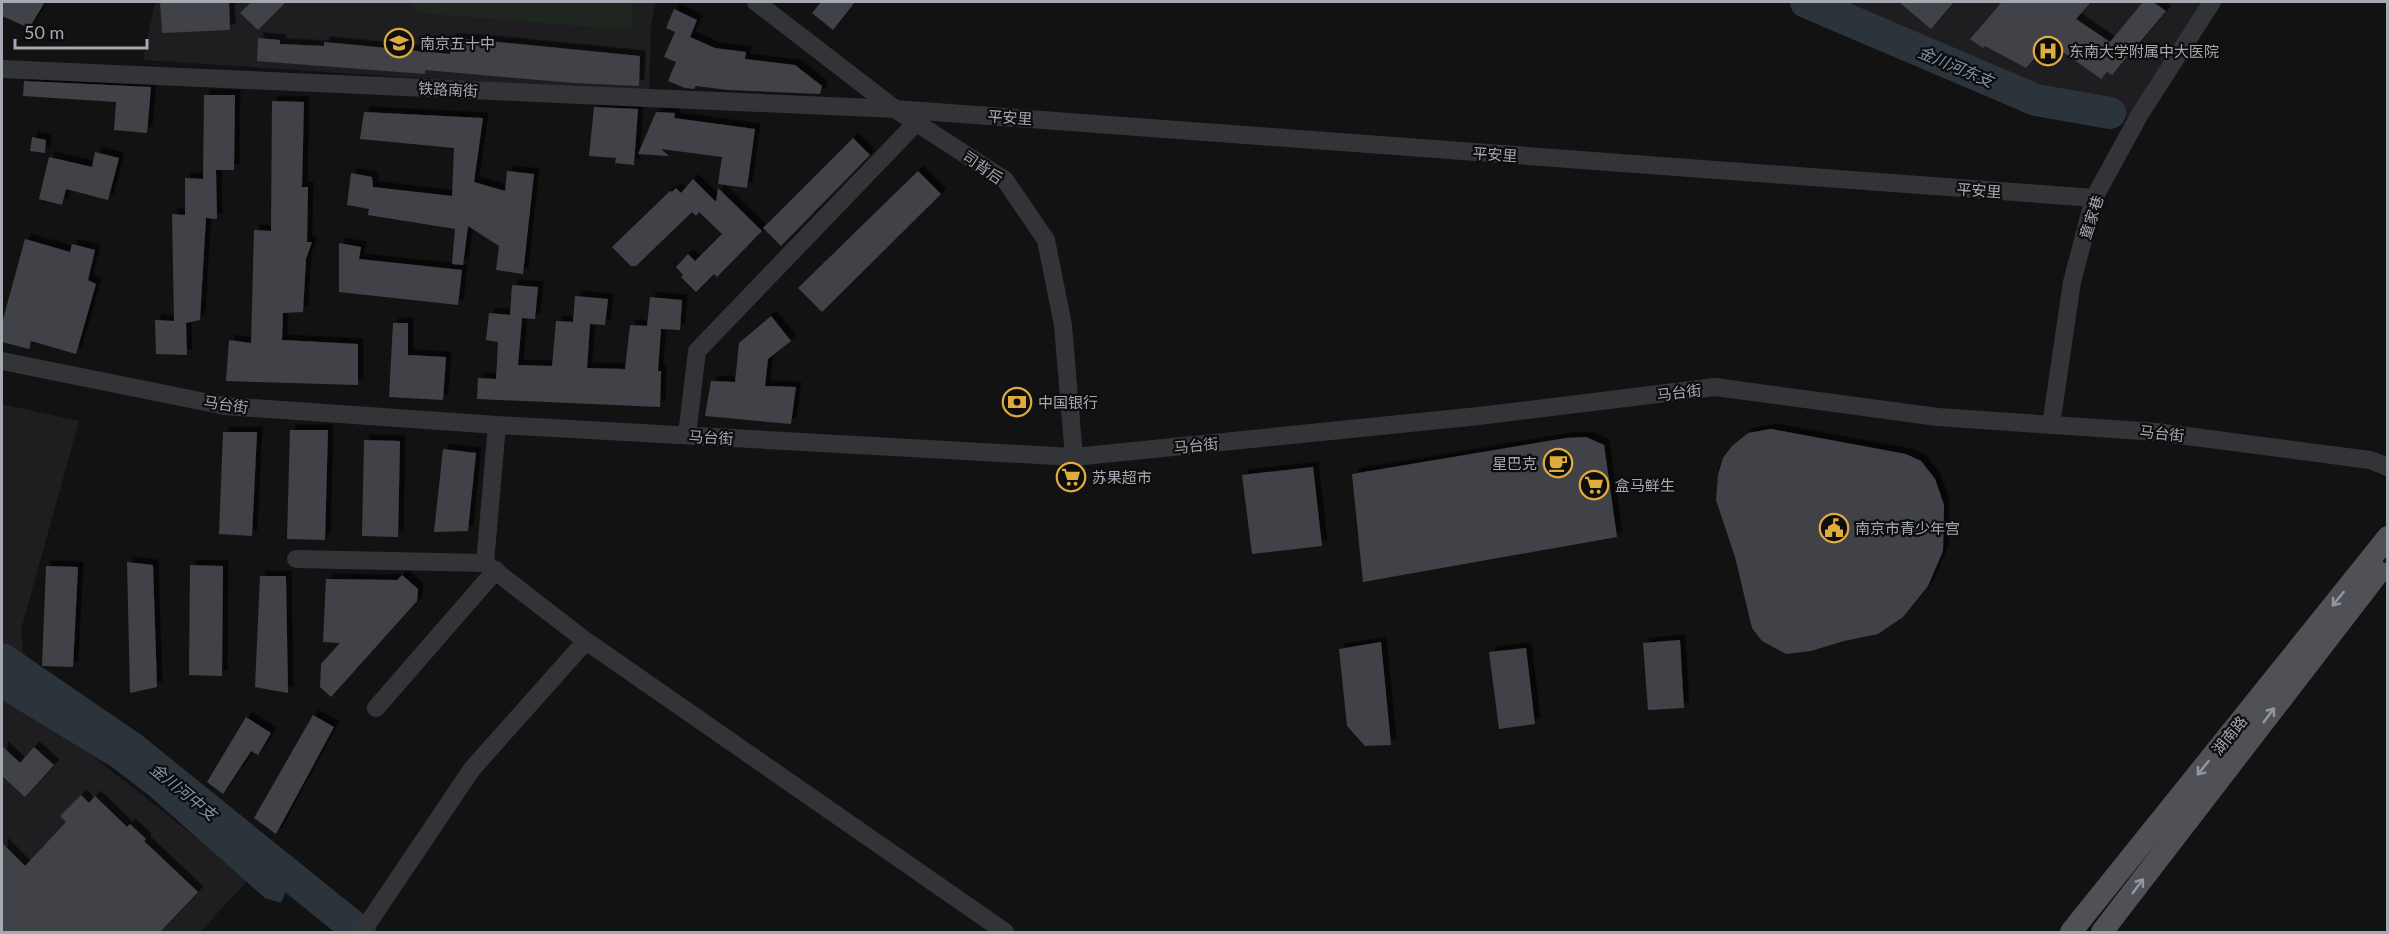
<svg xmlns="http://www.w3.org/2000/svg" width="2389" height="934" viewBox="0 0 2389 934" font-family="Lato,'Noto Sans SC',sans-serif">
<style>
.built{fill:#1e1e20}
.green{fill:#1f251f}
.water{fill:#2c343b}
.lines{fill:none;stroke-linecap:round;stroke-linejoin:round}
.river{stroke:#2c343b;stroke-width:32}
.building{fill:#414246;filter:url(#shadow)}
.minor{stroke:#333438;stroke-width:18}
.major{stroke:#4f5157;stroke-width:22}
.oneway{stroke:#9497a0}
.labels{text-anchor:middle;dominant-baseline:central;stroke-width:4.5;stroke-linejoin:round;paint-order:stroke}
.poi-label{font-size:15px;fill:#a5a9b2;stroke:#0d0d0e;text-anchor:start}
.street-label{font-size:15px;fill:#a5a9b2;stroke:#0d0d0e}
.water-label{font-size:16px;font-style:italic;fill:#7e96ab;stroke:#0d0d0e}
</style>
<defs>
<filter id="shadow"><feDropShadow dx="5.5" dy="-5.5" stdDeviation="0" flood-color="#0009"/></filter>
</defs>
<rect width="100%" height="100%" fill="#121213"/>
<path class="built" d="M155 2H656L651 26 649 97 557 87 143 60Z
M1796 2H2212L2138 119 2036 100Z
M2 404 79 421 21 630 29 706 249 879 200 932H2Z"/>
<path class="green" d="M411 2H633L631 30 418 13Z"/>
<path class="water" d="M2 674 104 739 127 756 235 840 287 889 281 903 265 898 151 797 112 767 2 700Z"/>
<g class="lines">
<path class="river" d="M1806 2 2036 100 2110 113
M2 659 132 748 360 932"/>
</g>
<path class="building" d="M2 2H45L29 28 2 16Z
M160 2H229L230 30 162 33Z
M251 2H286L258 30 240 13Z
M821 2H855L833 30 812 13Z
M1899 2H1954L1931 29Z
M2002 2H2091L2076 19 2110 42 2143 2H2153L2166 11 2112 75 2107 72 2101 79 2049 42 2026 68 1985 46 1983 48 1970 39Z
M674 9 697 20 690 37 715 48 746 52 745 59 795 65 822 86 820 94 728 90 696 86 694 89 685 88 668 81 676 62 664 57 675 32 666 28Z
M258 38 280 40V44L324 46V42L450 54V39L477 40 640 56 639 86 574 83 425 70V74L257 61Z
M24 81 151 87 147 133 114 130 116 102 23 96Z
M204 95H235L234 170H216L217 219 206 218 200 320 186 323 187 355 156 354 155 320 174 321 172 214 185 215V178L203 179Z
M272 101 304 102 302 187H308L307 242H312L306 259 303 312 283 313 282 340 358 344V385L226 381 229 340 251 343 254 230 271 231Z
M594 107 638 109 634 165 615 163 616 158 589 156Z
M364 112 483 118 474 182 505 191 507 171 534 174 523 274 496 270 499 246 468 226 463 265 452 264 455 229 368 215 369 209 347 205 351 173 372 177 373 187 452 196 454 148 360 139Z
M656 112 675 113 674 118 755 129 747 188 718 184 722 157 661 149 669 156 638 154Z
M32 137 46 140 45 153 30 151Z
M853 138 870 155 781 246 763 228Z
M95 152 119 158 108 200 66 189 62 205 39 199 49 157 92 167Z
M918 171 941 194 822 312 798 288Z
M693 179 716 202 718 188 762 231 717 277 714 274 696 292 681 277 683 275 676 267 688 254 695 261 722 234 699 212 696 216 692 212 636 266H631L612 247 670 191 672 192 676 188 681 193Z
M25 239 70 252 72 244 95 250 88 280 96 284 76 354 31 341 29 349 2 342V323Z
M339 243 361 247 359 259 462 270 458 305 339 292Z
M512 285 538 287 535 319 522 318 518 365 552 366 556 321 573 322 575 296 608 299 605 325 590 324 587 368 625 369 630 325 647 326 650 297 682 300 680 330 661 329 658 371H661L660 407 477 399 478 378 496 379 498 342 486 340 489 313 510 315Z
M771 316 791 341 768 359 765 386 796 387 791 424 705 416 711 381 735 382 739 343Z
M393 323H408V355L446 357 443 400 389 397Z
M1771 429 1906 454 1921 461 1935 479 1944 505 1943 551 1928 586 1903 617 1878 634 1844 641 1811 651 1786 654 1762 641 1752 628 1735 557 1716 500 1718 475 1723 458 1732 446 1748 433Z
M290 430H328L325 540 287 539Z
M223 432H257L252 536 219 534Z
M1586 437 1604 445 1617 537 1363 582 1352 474 1566 438Z
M364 440 400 441 398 537 362 536Z
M443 449 476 453 468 531 434 532Z
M1313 467 1322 546 1252 554 1242 475Z
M127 562 153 565 157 687 130 693Z
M190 565 223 566 222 676 189 675Z
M46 566 78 567 73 667 42 666Z
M402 575 418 589 417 601 331 697 320 687 321 664 340 643 323 642 326 579 397 580Z
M260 576H286L288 693 255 687Z
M1680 640 1684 708 1648 710 1643 643Z
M1381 642 1391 745 1365 746 1347 726 1339 649Z
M1526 648 1535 724 1499 729 1489 652Z
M313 715 334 727 276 834 254 818Z
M246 717 271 733 258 755 251 751 223 794 207 782Z
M2 746 20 763 34 747 54 765 25 797 2 776Z
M81 795 89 803 95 796 127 827 130 824 146 839 144 841 198 892 159 933H2V843L25 866 66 822 60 816Z"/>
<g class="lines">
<path class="minor" d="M756 2 895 109 1005 180 1046 240 1063 325 1074 457
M2 69 895 109 2094 198
M2 361 225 406 497 425 1074 457 1479 416 1715 387 1938 417 2156 432 2370 460 2388 467
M497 425 485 563 586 641
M2051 425 2072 282 2094 198 2140 114 2212 2
M687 435 697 351 916 123
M296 559 485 563
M376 708 496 570
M362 932 472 769 586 641 1005 932"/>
<path class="major" d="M2071 932 2388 537
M2102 932 2379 572"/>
</g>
<defs><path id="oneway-shaft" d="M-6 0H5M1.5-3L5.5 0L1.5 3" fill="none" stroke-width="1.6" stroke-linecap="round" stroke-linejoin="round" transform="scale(1.5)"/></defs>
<g class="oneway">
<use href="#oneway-shaft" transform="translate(2338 599) rotate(129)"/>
<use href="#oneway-shaft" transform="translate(2269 715) rotate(-53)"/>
<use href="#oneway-shaft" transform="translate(2203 768) rotate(129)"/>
<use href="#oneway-shaft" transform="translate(2138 886) rotate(-53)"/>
</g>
<defs>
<g id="school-ring" transform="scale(1.5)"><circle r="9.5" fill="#0d0d0e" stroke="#e0ab3d" stroke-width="1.5"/><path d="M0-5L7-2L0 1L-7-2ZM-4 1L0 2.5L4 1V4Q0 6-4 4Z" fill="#e0ab3d"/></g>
<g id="hospital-ring" transform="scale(1.5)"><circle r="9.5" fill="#0d0d0e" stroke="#e0ab3d" stroke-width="1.5"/><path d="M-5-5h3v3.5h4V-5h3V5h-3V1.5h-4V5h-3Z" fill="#e0ab3d"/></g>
<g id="bank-ring" transform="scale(1.5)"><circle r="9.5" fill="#0d0d0e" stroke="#e0ab3d" stroke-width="1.5"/><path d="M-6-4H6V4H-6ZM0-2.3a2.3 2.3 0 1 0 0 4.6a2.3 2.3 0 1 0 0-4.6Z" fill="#e0ab3d"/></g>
<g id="cafe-ring" transform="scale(1.5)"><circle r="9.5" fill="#0d0d0e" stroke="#e0ab3d" stroke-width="1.5"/><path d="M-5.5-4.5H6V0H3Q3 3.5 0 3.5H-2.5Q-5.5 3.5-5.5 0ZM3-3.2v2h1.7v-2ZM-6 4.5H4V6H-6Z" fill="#e0ab3d"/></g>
<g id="supermarket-ring" transform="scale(1.5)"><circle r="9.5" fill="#0d0d0e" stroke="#e0ab3d" stroke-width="1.5"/><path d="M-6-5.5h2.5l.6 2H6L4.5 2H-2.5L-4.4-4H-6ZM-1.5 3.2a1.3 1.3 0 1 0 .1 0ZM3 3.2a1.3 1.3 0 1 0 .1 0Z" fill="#e0ab3d"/></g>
<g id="civic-ring" transform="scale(1.5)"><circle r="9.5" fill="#0d0d0e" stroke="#e0ab3d" stroke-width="1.5"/><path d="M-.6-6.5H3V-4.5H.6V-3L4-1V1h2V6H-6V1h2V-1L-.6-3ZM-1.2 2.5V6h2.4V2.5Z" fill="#e0ab3d"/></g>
</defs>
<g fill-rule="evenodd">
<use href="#school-ring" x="399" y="43"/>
<use href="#hospital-ring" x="2048" y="51"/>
<use href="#bank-ring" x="1017" y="402"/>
<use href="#cafe-ring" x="1558" y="463"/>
<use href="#supermarket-ring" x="1071" y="477"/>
<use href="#supermarket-ring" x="1594" y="485"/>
<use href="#civic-ring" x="1834" y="528"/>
</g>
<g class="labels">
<g class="poi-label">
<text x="420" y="43">南京五十中</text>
<text x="2069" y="51">东南大学附属中大医院</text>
<text x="1038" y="402">中国银行</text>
<text x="1537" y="463" text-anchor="end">星巴克</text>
<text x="1092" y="477">苏果超市</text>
<text x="1615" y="485">盒马鲜生</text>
<text x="1855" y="528">南京市青少年宫</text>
</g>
<g class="street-label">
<text transform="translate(448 89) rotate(3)">铁路南街</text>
<text transform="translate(1010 117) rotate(4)">平安里</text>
<text transform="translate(1495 154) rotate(4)">平安里</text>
<text transform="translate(983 167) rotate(35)">司背后</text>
<text transform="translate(1979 190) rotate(4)">平安里</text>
<text transform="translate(2091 217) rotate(-72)">童家巷</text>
<text transform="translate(1679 392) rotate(-7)">马台街</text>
<text transform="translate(226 404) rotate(8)">马台街</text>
<text transform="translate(2162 433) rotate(6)">马台街</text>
<text transform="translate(711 437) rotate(3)">马台街</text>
<text transform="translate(1196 445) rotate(-6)">马台街</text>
<text transform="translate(2229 735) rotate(-51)">湖南路</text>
</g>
<g class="water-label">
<text transform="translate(1956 66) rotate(23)">金川河东支</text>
<text transform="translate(184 791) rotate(39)">金川河中支</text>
</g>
</g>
<rect width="2389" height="934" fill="none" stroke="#a5a9b2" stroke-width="6"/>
<path d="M15 39v9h132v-9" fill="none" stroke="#a5a9b2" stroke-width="3"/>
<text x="24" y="39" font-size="18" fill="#a5a9b2" stroke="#0d0d0e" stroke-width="4.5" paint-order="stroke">50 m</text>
</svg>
